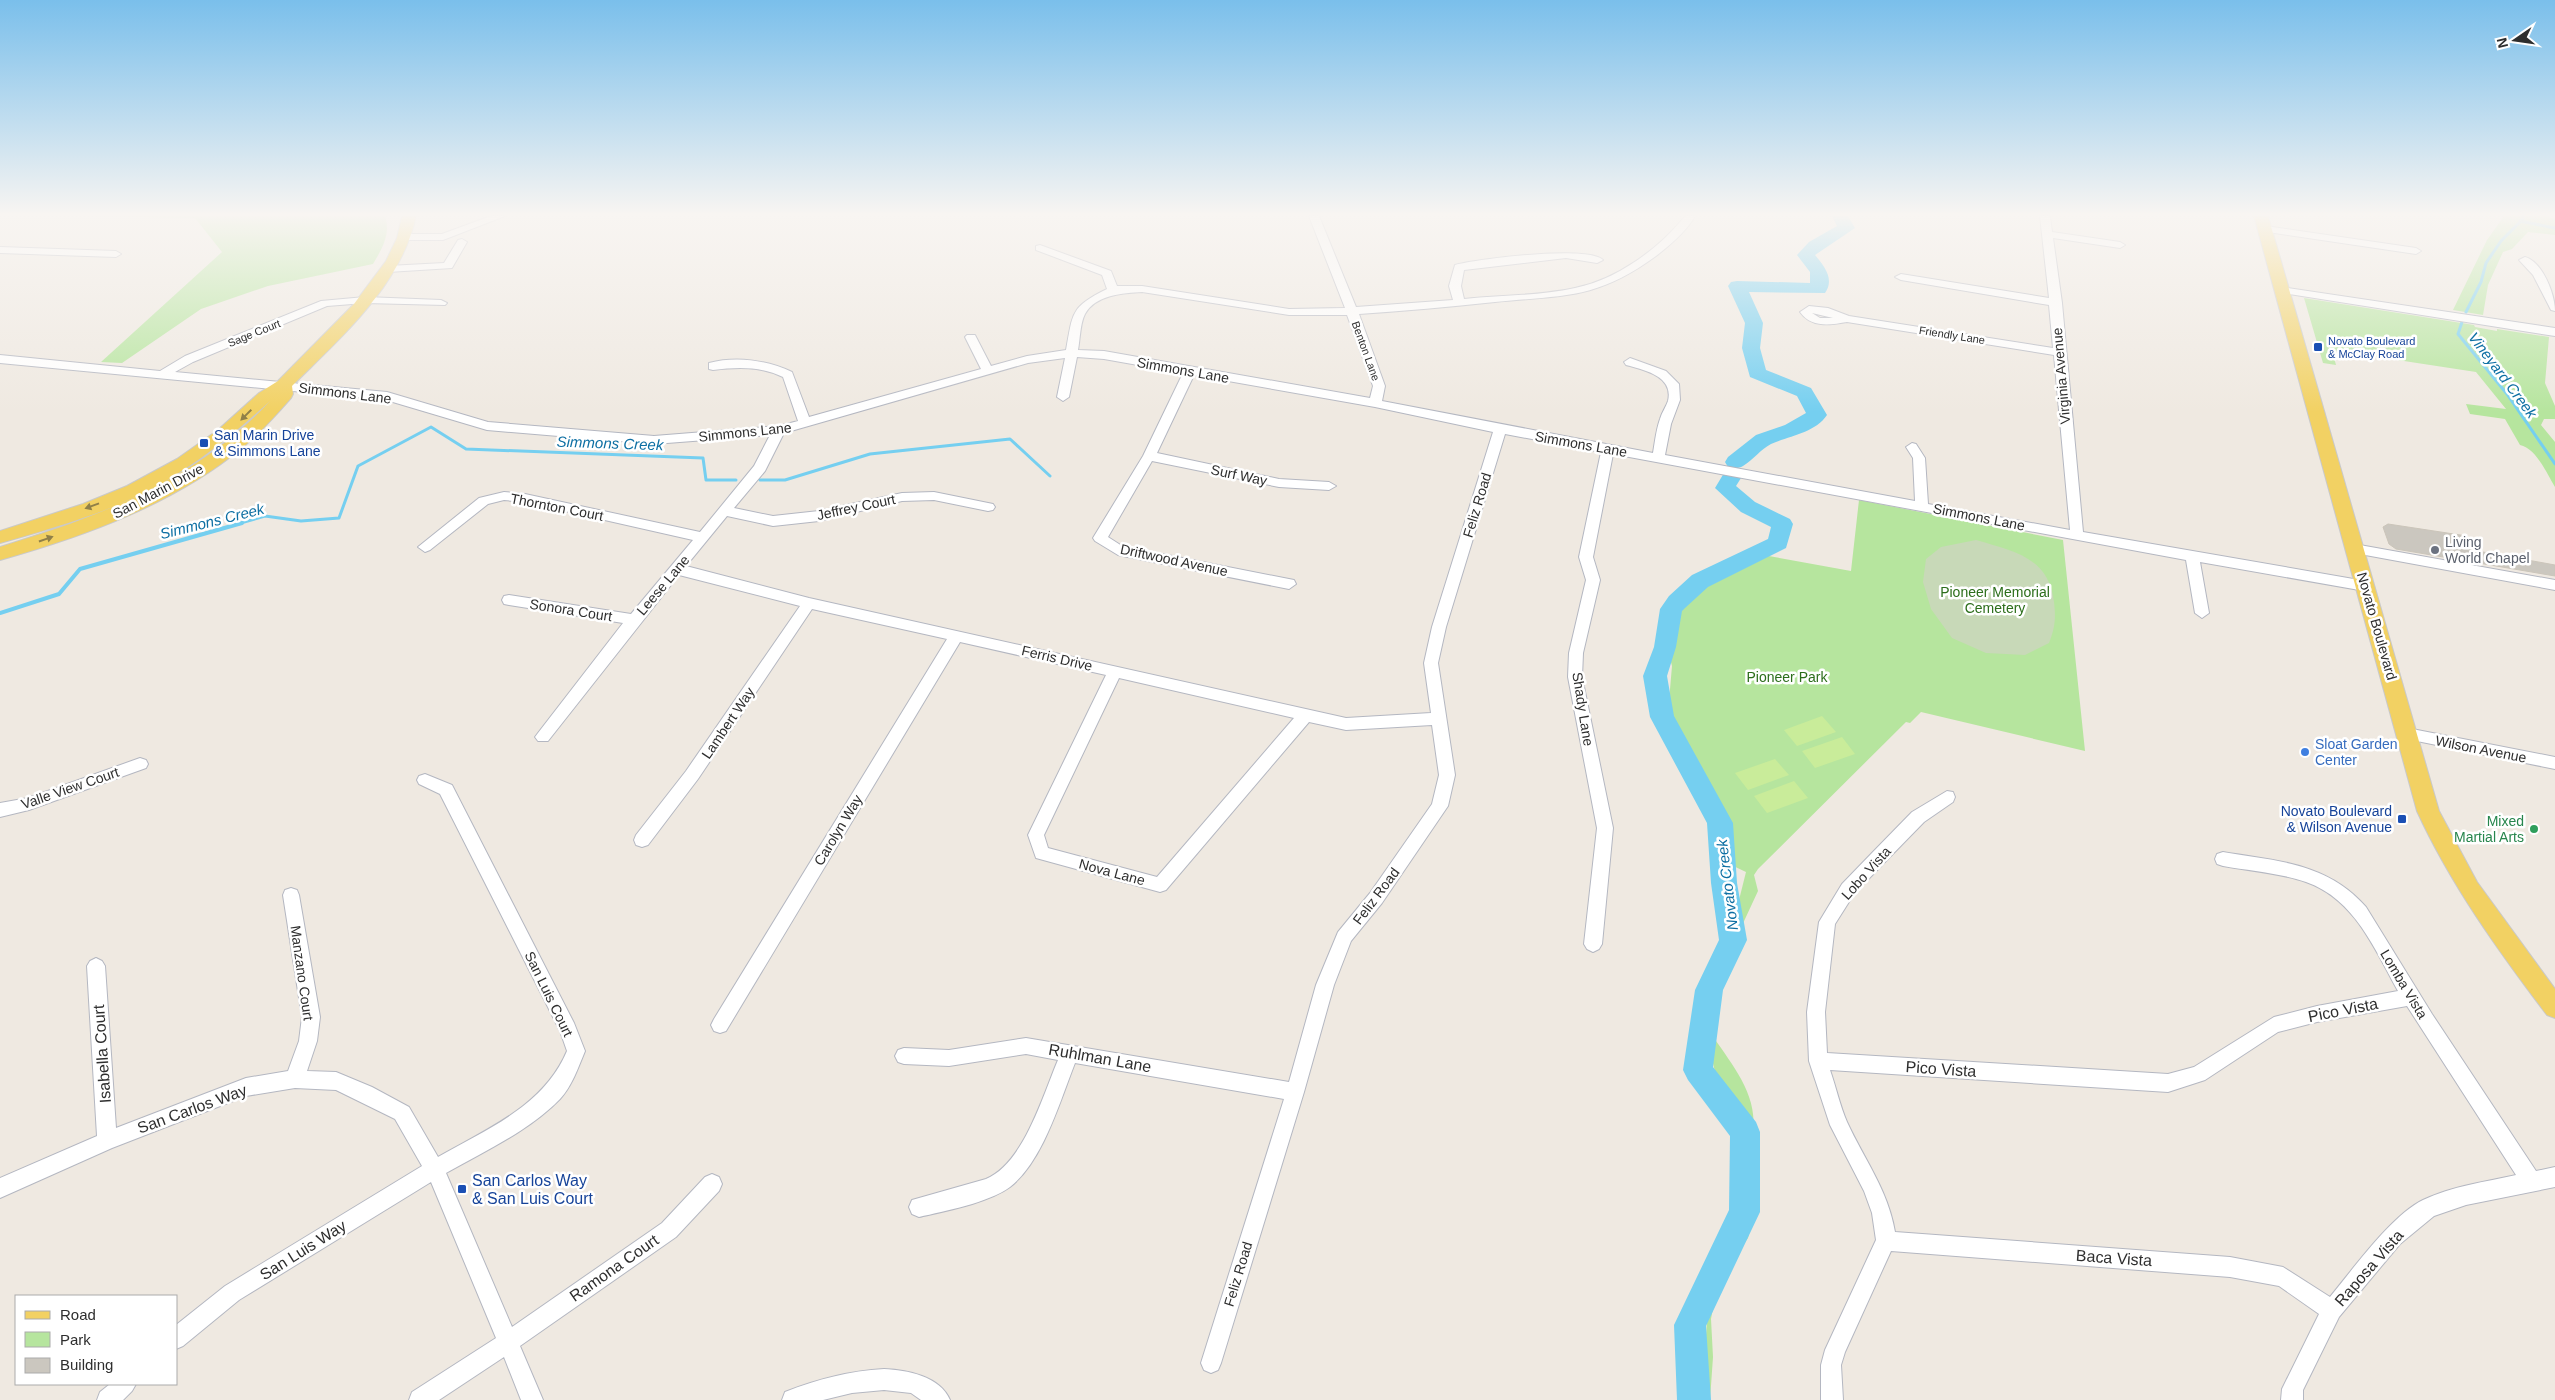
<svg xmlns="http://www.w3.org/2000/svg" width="2555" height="1400" viewBox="0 0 2555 1400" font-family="Helvetica,sans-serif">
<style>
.green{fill:#b6e59e}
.cemetery{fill:#c8d9b8}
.pitch{fill:#c9ec9a}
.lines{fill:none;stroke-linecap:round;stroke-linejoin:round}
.stream-far1{stroke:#75cff0;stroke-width:3}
.stream{stroke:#75cff0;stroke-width:4}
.river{fill:#75cff0;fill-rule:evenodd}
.building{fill:#cbc7bf;stroke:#cbc5ba}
.minor-casing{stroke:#b4b7c1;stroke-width:2}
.major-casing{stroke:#c9c9c9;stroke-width:2}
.minor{fill:#fff;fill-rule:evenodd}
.major{fill:#f2d163;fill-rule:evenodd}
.oneway{fill:#908048}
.transit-dot{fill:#1a4fb4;stroke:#fff;stroke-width:2}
.worship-dot{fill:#6b7280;stroke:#fff;stroke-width:2}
.shop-dot{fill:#3f7fe0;stroke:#fff;stroke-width:2}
.leisure-dot{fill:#2e9e5b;stroke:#fff;stroke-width:2}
.labels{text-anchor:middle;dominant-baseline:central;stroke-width:5;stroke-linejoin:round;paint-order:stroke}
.far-street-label{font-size:11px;fill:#2e2e2e;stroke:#fff}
.far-transit-label{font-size:11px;fill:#164399;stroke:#fff;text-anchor:start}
.street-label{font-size:14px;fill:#2e2e2e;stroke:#fff}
.transit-label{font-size:14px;fill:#164399;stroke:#fff;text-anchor:start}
.worship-label{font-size:14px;fill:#5b616d;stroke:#fff;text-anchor:start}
.park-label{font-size:14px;fill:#2c6e1b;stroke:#fff}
.shop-label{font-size:14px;fill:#366cbe;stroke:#fff;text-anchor:start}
.leisure-label{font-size:14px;fill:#27864d;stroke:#fff;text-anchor:end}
.water-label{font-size:15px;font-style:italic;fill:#0d6fa3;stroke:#fff}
.near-street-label{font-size:16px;fill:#2e2e2e;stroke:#fff}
.near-transit-label{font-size:16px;fill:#164399;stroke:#fff;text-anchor:start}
</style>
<rect width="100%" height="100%" fill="#efe9e1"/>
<path class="green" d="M86 216H385C391 234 382 249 373 264L268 286 201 309 122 363 101 362 222 252 195 218Z
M2504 216H2545L2555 219V235L2528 232 2512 249 2503 252 2488 285 2483 315 2453 310 2487 240Z
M2304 298 2474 325 2475 327 2497 331V329L2549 337 2545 383 2555 406V419H2544L2541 425 2555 442V487C2547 474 2536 448 2520 445L2505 419 2470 414 2466 404 2506 409 2476 372 2332 350 2336 365 2323 363Z
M1859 500 2063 540 2085 751 1921 712 1910 723 1906 722 1758 869 1754 875 1758 891 1726 960 1715 1003 1710 1032C1729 1061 1758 1093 1753 1130L1725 1117 1706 1032 1746 872 1727 863 1725 848 1677 740 1669 701 1672 666 1663 631 1677 602 1714 582 1724 562 1752 553 1851 571Z
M1758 1161 1757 1200 1748 1238 1718 1281 1711 1319 1713 1357 1710 1400H1705C1703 1344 1709 1290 1718 1234L1729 1237Z"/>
<path class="cemetery" d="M1976 540C2013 551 2049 557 2054 602 2056 618 2055 628 2049 643L2025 655 1986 653 1952 638 1931 609 1923 582 1926 559 1941 547Z"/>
<path class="pitch" d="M1822 716 1836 732 1797 746 1784 730Z
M1842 737 1855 754 1815 768 1802 751Z
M1775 759 1789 775 1748 790 1735 773Z
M1794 781 1808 798 1767 813 1754 796Z"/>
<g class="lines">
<path class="stream-far1" d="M2520 221 2555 228
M2466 312 2481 282 2486 263 2501 241 2523 219V216
M2462 322 2458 334 2507 394 2555 464
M760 480H785L870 454 1010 439 1050 476
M237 524 265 516 301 521 339 518 358 466 431 427 466 449 703 458 706 480H736"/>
<path class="stream" d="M0 613 59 594 80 569 242 523"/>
<path class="river" d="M1832 216H1848L1855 228 1815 255C1824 266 1835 279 1825 293L1749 292 1763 323 1760 348 1766 370 1811 388 1827 415C1815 433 1789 436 1771 444 1761 449 1753 460 1743 466 1738 469 1733 468 1728 467L1725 462 1728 457 1756 435 1785 425 1806 413 1797 396 1750 377 1742 348 1745 323 1728 286 1731 282 1737 281 1810 283V272L1797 255 1809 242 1837 226Z
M1731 471 1738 473 1741 478 1736 486 1755 502 1790 519 1793 524 1786 548 1708 587 1685 608 1682 611 1676 647 1667 676 1674 716 1733 823 1737 883 1747 940 1723 990 1713 1067 1756 1122 1760 1132V1212L1706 1326 1711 1400H1677L1674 1325 1729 1210 1730 1136 1688 1080 1683 1070 1695 990 1719 940 1711 883 1707 823 1650 717 1643 676 1654 647 1660 609 1669 596 1692 575 1768 539 1771 527 1741 512 1715 488 1724 473Z"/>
</g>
<path class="building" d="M2388 524 2467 536 2472 550 2555 565V576L2396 549 2389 544 2383 527Z"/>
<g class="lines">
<g class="minor-casing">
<path id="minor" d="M491 216H505L443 240H405L400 237 405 234H442Z
M1309 216H1319L1356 307 1453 300 1449 286 1455 265C1478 259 1588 245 1603 260L1597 263 1566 258 1464 270 1461 286 1464 299C1500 295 1539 296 1575 288 1616 280 1659 249 1685 216H1695C1687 231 1670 245 1656 256 1596 300 1564 295 1495 302 1449 307 1404 311 1359 314L1385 386 1382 401 1653 453C1655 442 1656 430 1660 419 1662 412 1666 407 1668 401 1674 376 1644 370 1626 365L1624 362 1630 358 1666 371 1679 384 1680 400 1671 424 1665 455 1915 501 1913 458 1906 447 1912 443 1916 444 1925 458 1928 504 2070 530 2054 355 1847 322C1830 325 1811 328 1800 312L1809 306 1828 308 1849 316 2053 348 2049 305 1901 280 1895 277 1901 274 2049 298 2040 216H2050L2052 232 2120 242 2125 245 2120 248 2053 238 2062 303 2083 532 2365 581 2372 586 2365 591 2200 562 2209 613 2202 618 2195 613 2186 560 1613 454 1593 557 1600 580 1583 653 1582 677 1613 828 1602 944 1599 949 1593 952 1587 949 1584 944 1597 828 1568 677 1569 653 1586 580 1579 557 1601 452 1505 434 1446 627 1438 663 1455 775 1448 806 1382 903 1351 941 1334 985 1304 1092 1221 1363 1218 1370 1211 1373 1204 1370 1201 1363 1284 1099 1075 1063C1060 1101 1043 1161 1010 1187 988 1203 945 1211 919 1217L912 1214 909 1207 912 1200 986 1179C1024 1163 1043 1095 1058 1060L1026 1054 949 1066 904 1064 898 1062 895 1056 898 1050 904 1048 949 1050 1026 1038 1289 1082 1316 985 1338 932 1370 893 1432 804 1439 775 1432 725 1346 730 1309 722 1166 890 1160 892 1036 858 1028 835 1106 675 960 642 726 1031 720 1033 714 1031 711 1025 714 1019 947 639 812 609 698 779 648 845 642 847 636 845 634 840 636 835 686 771 800 606 679 575 548 741H538L535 737 538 733 623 623 509 605 504 604 502 600 504 596 509 595 631 614 693 540 525 502 504 500 488 504 430 550 425 552 418 547 479 498 504 492 525 494 700 532 754 466 770 435 654 444 487 430 386 400 0 363V355L160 371 185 356 321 301 365 297 441 300 447 303 445 305 365 303 327 306 193 362 175 372 387 392 488 422 654 436 779 426 798 421 783 377C760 366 737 367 713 370L709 369V363C736 356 767 360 792 372L809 417 981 369 965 337 967 335H975L991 366 1027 356 1066 350C1073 313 1070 307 1107 289L1102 275 1036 250V246L1040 245 1111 271 1117 286H1142L1289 309 1345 308ZM1142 292 1289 315H1347L1373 386 1370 398 1104 351 1078 350C1080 340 1080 323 1085 314 1095 295 1123 293 1142 292ZM1812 313 1833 318H1820ZM1077 357 1104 359 1183 373 1143 456 1093 538 1095 541 1118 555 1289 589 1296 584 1294 580 1122 546 1108 537 1152 461 1279 487 1329 490 1336 486 1329 482 1279 479 1157 453 1194 375 1375 407 1493 432 1432 627 1424 663 1431 713 1346 718 809 598 686 566 727 516 773 526 819 521 902 501 934 500 988 511 993 510 995 507 993 504 934 492 902 493 819 511 773 516 734 508 765 471 784 433 1028 363 1065 358 1057 397 1063 401 1069 397ZM1119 678 1294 718 1157 877 1048 848 1044 835Z
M2265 226 2416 248 2421 251 2416 254 2261 231V227Z
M462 239 467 242 452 268 388 272 382 269 388 266 444 263 458 240Z
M0 247 116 251 121 254 116 257 0 253Z
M2525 257C2543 262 2555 295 2555 311L2551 310 2533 275 2519 260Z
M2281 287 2555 328V336L2277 292 2275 290Z
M2354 544 2555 580V590L2349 552 2347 549Z
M2407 728 2555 757V769L2402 738 2399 734 2402 730Z
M140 758 146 760 148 764 146 768 29 810 0 817V803L28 798Z
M425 774 452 785 574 1023 585 1051C578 1068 572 1086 560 1099 529 1131 485 1151 446 1173L512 1327 662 1223 705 1177 712 1174 719 1177 722 1184 719 1191 676 1237 520 1346 543 1400H521L504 1357 439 1400H409L412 1392 496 1338 431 1182 239 1300 183 1346 176 1349V1325L225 1286 422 1166 395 1119 336 1090 295 1088 246 1096 112 1148 0 1198V1178L97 1136 87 966 90 961 96 958 102 961 105 966 116 1128 246 1078 288 1071 299 1041 302 1017 283 895 285 890 291 888 297 890 299 895 320 1017 317 1041 307 1071 336 1072 372 1087 409 1107 438 1157C487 1129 544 1106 567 1051L560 1031 440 794 419 784 417 780 419 776Z
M1947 791 1953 792 1955 797 1953 802 1924 822 1883 864 1854 894 1835 924 1825 1012 1827 1053 2168 1074 2194 1067 2274 1017 2317 1006 2398 991C2375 950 2355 899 2306 882 2280 873 2251 871 2223 866L2217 864 2215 859 2217 854 2223 852C2277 861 2328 863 2366 907L2432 1014 2536 1171 2555 1167V1187L2466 1205 2434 1216 2400 1244 2339 1317 2303 1390V1400H2281L2282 1389 2319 1314 2279 1286 2230 1277 1891 1251 1845 1352 1841 1365 1843 1400H1821V1365L1825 1350 1876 1240 1872 1213 1864 1191 1830 1125 1809 1061 1807 1012 1819 922 1842 884 1871 854 1912 812ZM2407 1006 2516 1175C2485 1182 2452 1186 2423 1200 2392 1215 2353 1269 2330 1297L2283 1267 2230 1257 1895 1232C1888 1190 1864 1159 1847 1122 1840 1106 1836 1087 1830 1070L2168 1092 2205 1080 2278 1032 2317 1022Z
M884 1369C907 1370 940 1376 950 1400H921L911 1393 884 1390 852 1393 823 1400H782L785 1392C818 1379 849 1371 884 1369Z
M110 1384H136L132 1391 123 1400H97L100 1392Z"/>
</g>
<g class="major-casing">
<path id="major" d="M402 216H416C401 286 341 337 292 386L293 394 291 398C276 415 261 432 243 447 174 504 85 536 0 560V547C100 516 198 480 270 401 236 432 202 460 161 484 111 512 54 528 0 543V531L83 504 127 486 177 459 218 430 259 393 278 381 354 304 386 261 397 238Z
M2254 216H2268L2439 811 2477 882 2555 989V1018L2547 1015C2498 950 2451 885 2417 811Z"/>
</g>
<use href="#minor" class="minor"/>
<use href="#major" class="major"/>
</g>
<defs><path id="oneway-solid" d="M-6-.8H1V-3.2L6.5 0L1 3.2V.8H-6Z" transform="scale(1.25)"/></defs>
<g class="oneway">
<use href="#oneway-solid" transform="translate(246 415) rotate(135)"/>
<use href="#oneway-solid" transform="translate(92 506) rotate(160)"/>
<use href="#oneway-solid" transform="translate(46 539) rotate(-19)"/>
</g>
<linearGradient id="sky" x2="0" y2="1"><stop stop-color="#7abfeb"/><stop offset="0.52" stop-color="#f8f5f2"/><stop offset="1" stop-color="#f8f5f2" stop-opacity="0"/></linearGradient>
<rect width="2555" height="412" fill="url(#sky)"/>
<g class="transit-dot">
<rect x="2313" y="342" width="10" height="10" rx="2.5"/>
<rect x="199" y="438" width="10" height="10" rx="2.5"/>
<rect x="2397" y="814" width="10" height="10" rx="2.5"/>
<rect x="457" y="1184" width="10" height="10" rx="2.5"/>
</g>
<circle class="worship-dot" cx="2435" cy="550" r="5"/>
<circle class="shop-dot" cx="2305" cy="752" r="5"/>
<circle class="leisure-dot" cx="2534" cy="829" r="5"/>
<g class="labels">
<g class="far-street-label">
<text transform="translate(254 333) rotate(-22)">Sage Court</text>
<text transform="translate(1952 335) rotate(9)">Friendly Lane</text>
<text transform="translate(1366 351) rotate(70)">Benton Lane</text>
</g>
<g class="far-transit-label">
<text x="2328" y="341">Novato Boulevard<tspan x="2328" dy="13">&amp; McClay Road</tspan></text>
</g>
<g class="street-label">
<text transform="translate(1183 370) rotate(10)">Simmons Lane</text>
<text transform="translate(2061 376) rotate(-95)">Virginia Avenue</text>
<text transform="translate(345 393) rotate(7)">Simmons Lane</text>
<text transform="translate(745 432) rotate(-6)">Simmons Lane</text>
<text transform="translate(1581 444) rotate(10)">Simmons Lane</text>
<text transform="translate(1239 475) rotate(12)">Surf Way</text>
<text transform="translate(158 491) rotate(-28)">San Marin Drive</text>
<text transform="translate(1477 505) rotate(-73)">Feliz Road</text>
<text transform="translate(557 507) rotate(11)">Thornton Court</text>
<text transform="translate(856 507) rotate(-12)">Jeffrey Court</text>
<text transform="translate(1979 517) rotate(11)">Simmons Lane</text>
<text transform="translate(1174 560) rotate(12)">Driftwood Avenue</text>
<text transform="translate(663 585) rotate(-50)">Leese Lane</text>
<text transform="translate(571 610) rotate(9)">Sonora Court</text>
<text transform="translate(2377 626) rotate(74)">Novato Boulevard</text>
<text transform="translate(1057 658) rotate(13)">Ferris Drive</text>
<text transform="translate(1583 709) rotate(81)">Shady Lane</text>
<text transform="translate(728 723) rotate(-56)">Lambert Way</text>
<text transform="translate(2481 749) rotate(11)">Wilson Avenue</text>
<text transform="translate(70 788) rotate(-19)">Valle View Court</text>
<text transform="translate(838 830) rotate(-59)">Carolyn Way</text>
<text transform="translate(1112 872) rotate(15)">Nova Lane</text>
<text transform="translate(1866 873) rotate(-48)">Lobo Vista</text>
<text transform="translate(1376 896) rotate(-53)">Feliz Road</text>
<text transform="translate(302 973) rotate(82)">Manzano Court</text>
<text transform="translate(2404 984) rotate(59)">Lomba Vista</text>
<text transform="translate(549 994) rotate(64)">San Luis Court</text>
<text transform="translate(1238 1274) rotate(-73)">Feliz Road</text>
</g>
<g class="transit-label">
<text x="214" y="435">San Marin Drive<tspan x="214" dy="16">&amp; Simmons Lane</tspan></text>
<text x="2392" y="811" text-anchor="end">Novato Boulevard<tspan x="2392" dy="16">&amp; Wilson Avenue</tspan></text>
</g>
<g class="worship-label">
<text x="2445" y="542">Living<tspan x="2445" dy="16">World Chapel</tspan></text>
</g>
<g class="park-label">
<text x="1995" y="592">Pioneer Memorial<tspan x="1995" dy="16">Cemetery</tspan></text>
<text x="1787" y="677">Pioneer Park</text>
</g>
<g class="shop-label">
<text x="2315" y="744">Sloat Garden<tspan x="2315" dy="16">Center</tspan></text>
</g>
<g class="leisure-label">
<text x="2524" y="821">Mixed<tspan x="2524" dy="16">Martial Arts</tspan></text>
</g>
<g class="water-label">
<text transform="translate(2503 375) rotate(53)">Vineyard Creek</text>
<text transform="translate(610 443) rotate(2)">Simmons Creek</text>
<text transform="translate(212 521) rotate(-14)">Simmons Creek</text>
<text transform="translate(1727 885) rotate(-97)">Novato Creek</text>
</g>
<g class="near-street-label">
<text transform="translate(2343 1010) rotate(-11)">Pico Vista</text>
<text transform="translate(102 1054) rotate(-94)">Isabella Court</text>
<text transform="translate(1100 1058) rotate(10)">Ruhlman Lane</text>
<text transform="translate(1941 1069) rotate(4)">Pico Vista</text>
<text transform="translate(192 1109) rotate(-20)">San Carlos Way</text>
<text transform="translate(303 1250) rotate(-32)">San Luis Way</text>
<text transform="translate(2114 1258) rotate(4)">Baca Vista</text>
<text transform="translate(614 1268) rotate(-35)">Ramona Court</text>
<text transform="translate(2369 1268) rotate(-49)">Raposa Vista</text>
</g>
<g class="near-transit-label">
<text x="472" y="1180">San Carlos Way<tspan x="472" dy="18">&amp; San Luis Court</tspan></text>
</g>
</g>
<rect x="15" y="1295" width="162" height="90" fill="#ffffff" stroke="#ababab"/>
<rect x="25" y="1311" width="25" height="8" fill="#f2d163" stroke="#ababab"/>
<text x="60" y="1320" font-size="15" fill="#2e2e2e">Road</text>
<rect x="25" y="1332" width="25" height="15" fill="#b6e59e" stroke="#ababab"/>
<text x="60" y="1345" font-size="15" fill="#2e2e2e">Park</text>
<rect x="25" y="1358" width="25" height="15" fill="#cbc7bf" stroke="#ababab"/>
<text x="60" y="1370" font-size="15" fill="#2e2e2e">Building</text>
<g transform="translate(2515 40) rotate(257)" stroke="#ffffff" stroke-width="4" paint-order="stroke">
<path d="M0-4L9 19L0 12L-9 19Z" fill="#2e2e2e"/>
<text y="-8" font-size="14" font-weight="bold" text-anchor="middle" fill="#2e2e2e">N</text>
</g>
</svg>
